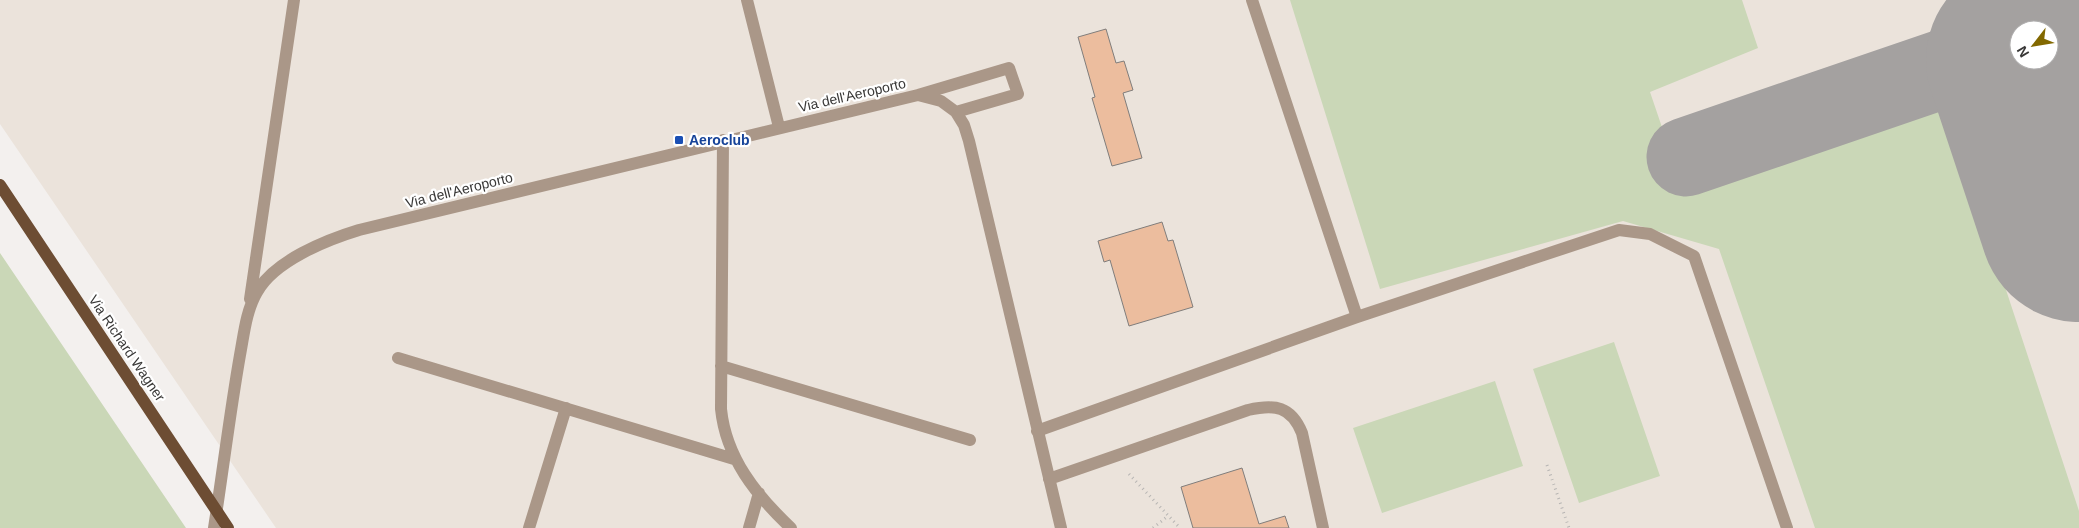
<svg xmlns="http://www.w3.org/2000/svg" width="2079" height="528" viewBox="0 0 2079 528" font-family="Arial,sans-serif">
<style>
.built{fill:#ebe3db;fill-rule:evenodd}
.green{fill:#cad7b7}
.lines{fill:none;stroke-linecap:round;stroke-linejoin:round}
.taxiway{stroke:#a4a1a0;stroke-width:79}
.runway{stroke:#a4a1a0;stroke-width:198}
.building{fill:#ecbd9e;stroke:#807d7b}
.path{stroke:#b7b5b3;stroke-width:3;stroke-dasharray:1 4;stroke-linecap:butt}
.minor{stroke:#aa9788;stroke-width:12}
.major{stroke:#6d4d33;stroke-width:12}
.transit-dot{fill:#1a4fb4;stroke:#fff;stroke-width:2}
.labels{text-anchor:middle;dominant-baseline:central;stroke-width:4.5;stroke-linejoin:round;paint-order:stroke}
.street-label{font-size:14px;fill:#393837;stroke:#fff}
.transit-label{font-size:14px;font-weight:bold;fill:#164399;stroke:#fff;text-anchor:start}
</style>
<rect width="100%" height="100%" fill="#f3f0ee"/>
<path class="built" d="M0 0H2079V528H276L0 124ZM2019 30H2049V60H2019Z"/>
<path class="green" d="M1290 0H1742L1758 48 1650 92 1683 189 1943 99 2079 511V528H1815L1719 249 1623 221 1380 289Z
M0 253 186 528H0Z
M1614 342 1660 476 1579 503 1533 369Z
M1495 381 1523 466 1382 513 1353 428Z"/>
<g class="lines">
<path class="taxiway" d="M1686 157 2019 43"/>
<path class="runway" d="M2025 60 2079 223"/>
</g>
<path class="building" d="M1106 29 1116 63 1124 61 1133 90 1123 93 1142 158 1112 166 1092 98 1095 97 1078 37Z
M1162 222 1168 241 1173 240 1193 307 1129 326 1110 260 1104 262 1098 241Z
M1242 468 1259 524 1285 516 1289 528H1193L1181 487Z"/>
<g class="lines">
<path class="path" d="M1547 465 1569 528
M1129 474 1180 528
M1153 528 1168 516"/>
<path class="minor" d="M747 0 779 127
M1252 0 1357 317
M956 112 964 125 969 141 1061 528
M723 140 721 409C726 458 756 495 791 528
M250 299 294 0
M398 358 734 459
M721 366 970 440
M1037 431 1357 317 1619 230 1650 234 1694 256 1787 528
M1049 479 1248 410C1275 404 1291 406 1302 433L1323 528
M214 528C223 470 230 412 240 355 244 334 246 311 257 292 274 261 326 240 359 230L918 95 1009 68 1018 94 956 112 941 101 918 95
M529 528 566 408
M749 528 759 493"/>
<path class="major" d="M0 185 228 528"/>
</g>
<rect class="transit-dot" x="674" y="135" width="10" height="10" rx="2.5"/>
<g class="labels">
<g class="street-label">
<text transform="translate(852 95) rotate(-13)">Via dell'Aeroporto</text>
<text transform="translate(459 190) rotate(-14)">Via dell'Aeroporto</text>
<text transform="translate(127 348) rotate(56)">Via Richard Wagner</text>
</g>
<g class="transit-label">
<text x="689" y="140">Aeroclub</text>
</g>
</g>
<g transform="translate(2034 45) rotate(239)"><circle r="24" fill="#ffffff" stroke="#b0afaf"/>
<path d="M0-4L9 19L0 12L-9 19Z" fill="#826800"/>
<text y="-8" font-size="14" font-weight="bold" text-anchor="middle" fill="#393837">N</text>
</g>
</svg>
